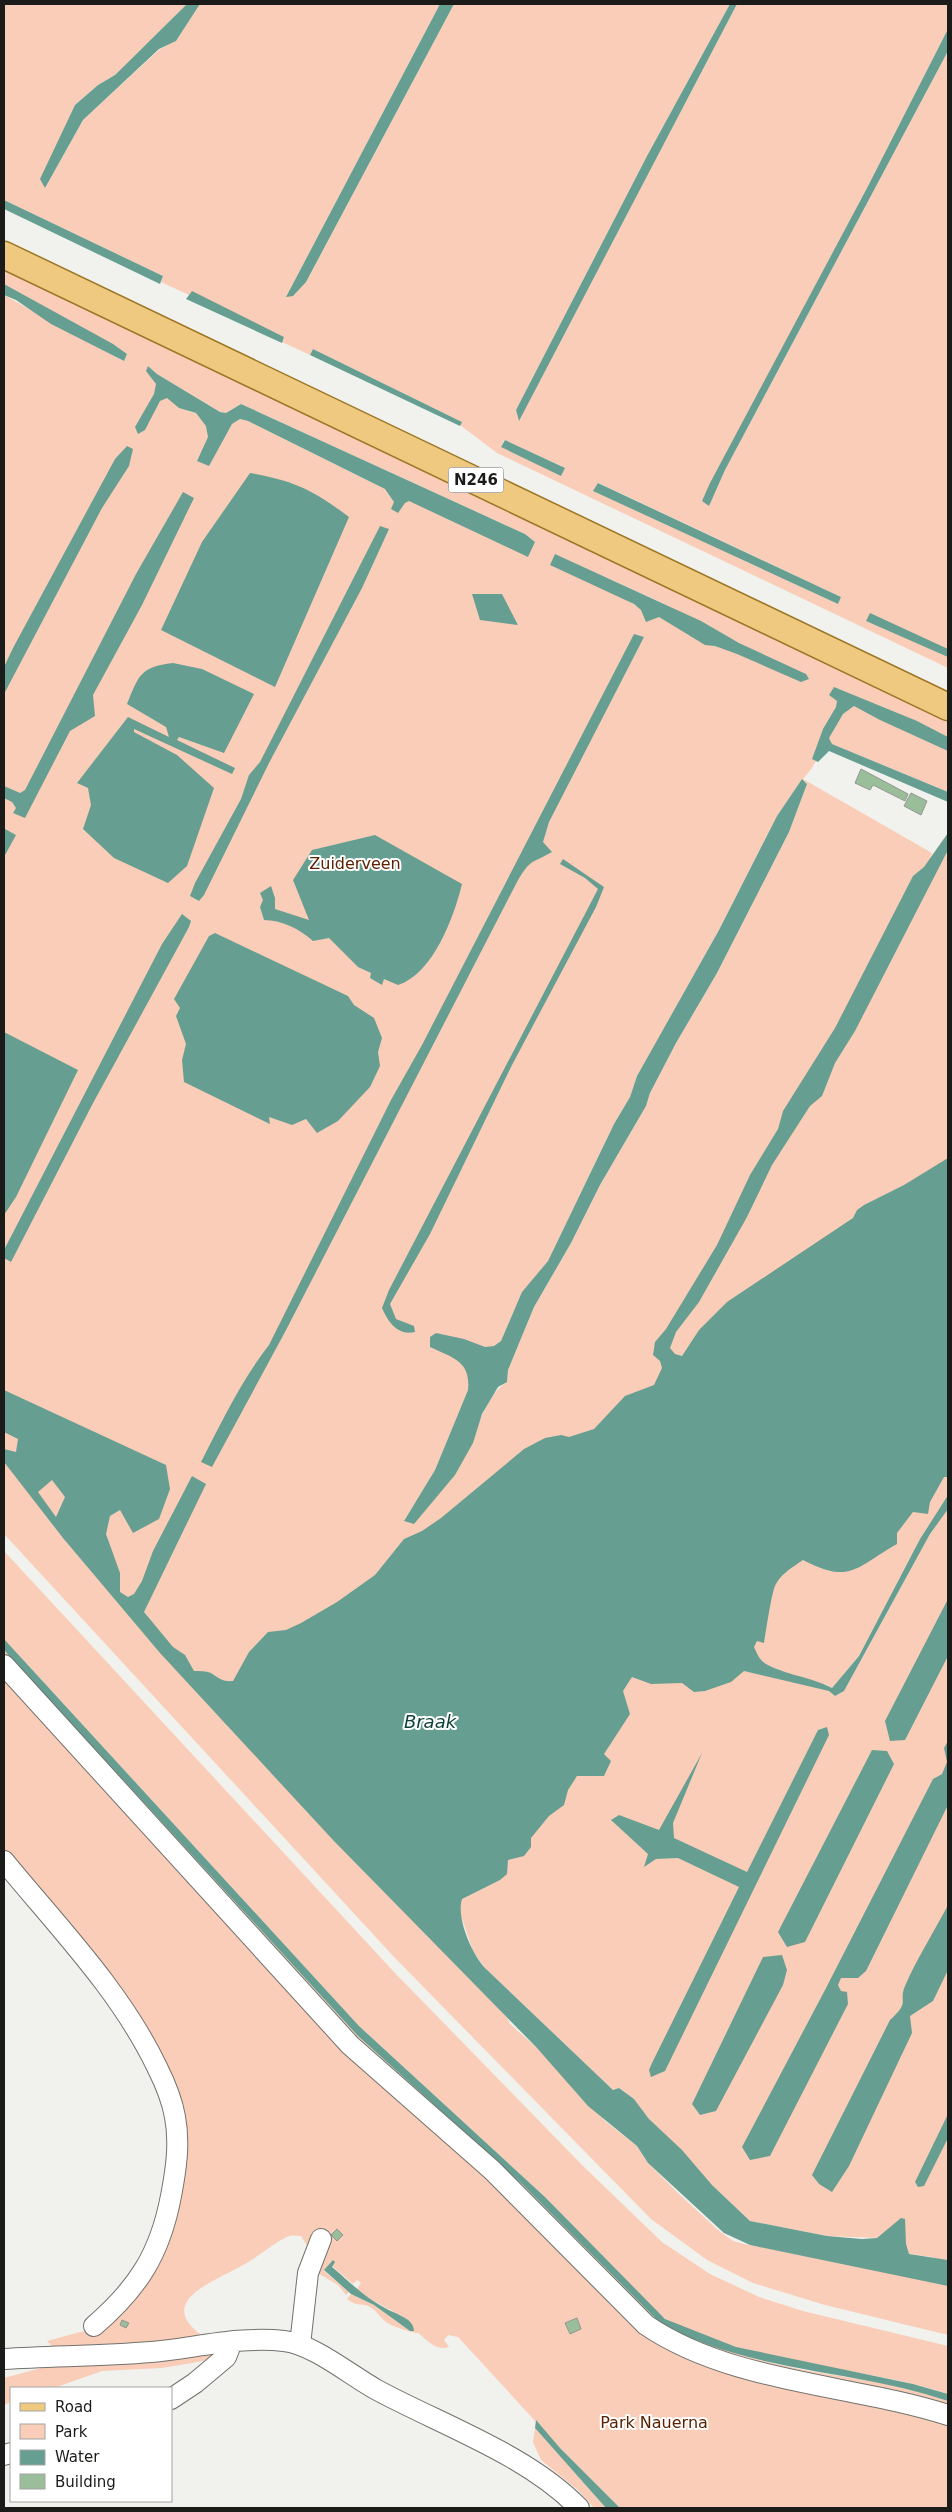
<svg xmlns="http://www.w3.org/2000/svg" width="952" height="2512" viewBox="0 0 952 2512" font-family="'DejaVu Sans',sans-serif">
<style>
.green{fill:#facdb8;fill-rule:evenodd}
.water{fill:#669f92;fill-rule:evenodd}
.building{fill:#9abe9a;stroke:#929692}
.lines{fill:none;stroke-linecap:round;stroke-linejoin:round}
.minor-casing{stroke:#71726d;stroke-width:22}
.major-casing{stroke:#9c7524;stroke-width:29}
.minor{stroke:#fff;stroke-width:20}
.major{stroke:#eec97f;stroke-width:26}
.labels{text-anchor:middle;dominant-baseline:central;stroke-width:4;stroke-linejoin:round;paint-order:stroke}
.shield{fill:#fff;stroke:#5f5f5e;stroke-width:1}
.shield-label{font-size:15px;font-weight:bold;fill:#1b1b19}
.park-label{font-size:16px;fill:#5a2200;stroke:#fff}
.water-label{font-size:18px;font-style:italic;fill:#0c4137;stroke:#fff}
</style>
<rect width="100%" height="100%" fill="#f1f2ed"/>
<path class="green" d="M4 4H187L115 75 98 85 75 105 45 188 83 120 160 49 176 41 200 4H440L286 297 306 282 454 4H730L647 156 516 410 519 420 737 4H948V29L867 188 702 501 709 505 725 470 948 51V668L497 453 460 425 462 422 313 349 310 355 282 342 284 337 192 292 189 295 161 282 163 276 4 200ZM504 440H505L565 468 501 447ZM599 483 841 597 838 604 594 491Z
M4 268 948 718V792L832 744 829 738 812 768 803 779 932 853 930 858 948 833V1472L945 1477H948V1495L920 1539 859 1656 832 1688 824 1683 835 1696 844 1691 930 1534 948 1507V2263L932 2257 910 2254 877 2238 827 2236 750 2221 712 2185 649 2119 634 2099 619 2088 613 2090 485 1968 473 1951 459 1910 423 1930 430 1939 446 1948 508 2019 510 2024 537 2048 605 2121 637 2146 648 2163 679 2194 718 2230 733 2241 744 2244 948 2282V2335L825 2305 753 2283 707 2260 651 2219 395 1958 4 1534V295L123 361 127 354 4 284ZM148 366 157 374 220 412 226 413 241 404 525 534 535 542 528 555 385 489 248 421 240 419 232 424 225 434 200 418 196 413 188 411 156 384ZM555 554C627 589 703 615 766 665L638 607ZM802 779 807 784 789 832 717 973 676 1043 650 1093 646 1106 600 1185 571 1243 534 1307 508 1370 507 1382C482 1396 473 1448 455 1474 443 1493 421 1507 404 1521L435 1470 468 1390 494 1346 501 1341 523 1292 548 1261 614 1124 630 1097 637 1076 719 930 777 816Z
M4 1551 394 1972 583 2166 662 2242 710 2274 759 2297 803 2311 948 2346V2394C869 2368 781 2367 703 2336 687 2329 672 2325 659 2314L545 2197 359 2026 4 1639Z
M4 1650 358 2036 522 2184 658 2321C706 2347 757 2361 810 2371 856 2379 904 2385 948 2401V2508H620L560 2448 458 2337 448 2335 444 2340 449 2347C435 2351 429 2341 418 2333 412 2333 391 2326 386 2322 380 2318 376 2309 368 2306 359 2302 359 2308 347 2299L351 2294 374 2305 410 2331 407 2319 361 2294 357 2289 361 2283 357 2280 353 2284 332 2266 333 2260 324 2271 349 2292 346 2295 338 2285 316 2272 309 2249 301 2236C298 2236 293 2235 290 2236 282 2237 255 2259 245 2264 214 2282 150 2302 207 2339L157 2344H100L70 2347 52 2346 47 2341 80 2332 98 2330 143 2283 183 2145 121 1996 4 1850Z
M211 2351 213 2356 203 2361 162 2368 102 2371 54 2388H11V2402L4 2405V2378L49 2366Z
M535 2428 606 2508H594L578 2490 541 2460 533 2442Z"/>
<path class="water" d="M187 4H200L176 41 159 49 83 120 45 188 40 179 75 105 98 85 115 75Z
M440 4H454L306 282 293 296 286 297Z
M730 4H737L519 421 516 410 647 156Z
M948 29V51L725 470 709 506 702 501 710 483 867 188Z
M4 200 163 276 160 284 4 209Z
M4 284 113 344 127 354 124 361 51 324 16 300 4 295Z
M192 291 284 337 282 343 186 299Z
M313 349 462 422 460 426 310 355Z
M148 366 157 374 220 412 226 413 241 404 525 534 535 542 528 557 409 501 405 503 398 513 391 509 394 502 385 489 248 421 240 419 232 424 209 466 197 461 208 437 206 426 196 413 179 408 167 398 160 401 145 430 138 434 135 427 154 394 156 384 146 371Z
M505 440 565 468 561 476 501 447Z
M127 446 133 449 129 466 102 508 4 694V667L13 648 115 459Z
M250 473C295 481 313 490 349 517L275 687 161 630 202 542Z
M598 483 841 597 838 604 593 491Z
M183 492 194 498 142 605 93 695 95 716 70 731 25 818 13 813 16 808 12 802 4 798V786L20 793 25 790 136 574Z
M380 526 389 529 362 588 269 763 204 895 199 901 190 896 195 883 241 799 249 775 260 762Z
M555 554 701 621 739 643 806 674 809 679 801 682 737 654 715 646 705 645 659 617 646 622 641 610 634 604 550 565Z
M472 594H502L518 625 480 620Z
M870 613 948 649V657L866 621Z
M634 634 644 637 549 822 543 842 552 852C531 864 531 858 517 882L285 1332 212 1467 201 1462C222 1421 241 1381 269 1345L391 1100 422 1045Z
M173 663 202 669 254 694 224 753 179 737 177 740 235 768 232 774 134 729V732L177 755 214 788 187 866 168 883 114 858 83 829 91 805 88 788 77 783 128 717 169 737 166 727 127 704C139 675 140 667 173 663Z
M834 687 917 721 948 737V751L880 720 854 706 843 714 829 738 832 744 948 792V802L829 751 818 762 812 759 823 729 836 707 837 701 829 695Z
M802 779 807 784 789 832 717 973 676 1043 650 1093 646 1106 600 1185 571 1243 534 1307 508 1370 507 1382 498 1387 482 1414 473 1443 455 1475 414 1524 404 1521 435 1470 468 1390C471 1361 453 1358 430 1347V1337L436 1333 464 1339 485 1347 494 1346 501 1341 522 1292 548 1261 614 1124 630 1097 637 1076 719 930 777 816Z
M5 829 16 835 4 857V831Z
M948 833V850L855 1031 835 1063 822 1096 810 1106 772 1165 747 1217 699 1302 676 1332 670 1348 675 1354 682 1356 699 1330 727 1302 853 1218 857 1210 864 1205 904 1185 948 1158V1477H944L930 1502 928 1514 913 1512 897 1533V1544C856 1567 851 1585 803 1560 793 1567 782 1573 776 1584 772 1589 766 1631 764 1643L757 1641 754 1647C756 1651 758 1657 762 1661 776 1673 812 1677 832 1688L859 1656 920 1539 948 1495V1509L930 1534 844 1691 835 1696 829 1691 744 1671 731 1682 705 1691 694 1692 682 1683 651 1684 632 1677 623 1691 630 1714 604 1754 611 1761 604 1776H577L568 1790 564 1805 549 1816 531 1838V1847L524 1856 508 1860 507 1874 500 1880 462 1899C456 1918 472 1954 485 1968L613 2090 619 2088 634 2099 649 2119 682 2150 712 2185 750 2221 827 2236 862 2239 877 2238 901 2218 905 2219 906 2244 909 2254 948 2260V2286L750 2245 724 2233 648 2163 637 2146 588 2106 537 2048 333 1840 160 1653 63 1538 4 1462V1449L16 1452 18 1439 4 1432V1390L166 1465 170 1489 159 1519 133 1533 120 1510 110 1516 106 1534 120 1573V1592L128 1597 134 1594 142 1581 153 1551 192 1476 206 1484 144 1612 173 1647 185 1655 194 1671C199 1671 206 1671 211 1673 219 1678 222 1682 233 1681L249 1652 268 1632 286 1630 301 1623 337 1602 375 1575 404 1539 422 1531 441 1518 524 1449 545 1438 561 1435 569 1437 594 1429 625 1396 654 1385 662 1368 660 1361 653 1355 655 1342 666 1329 717 1245 750 1175 778 1129 783 1111 835 1028 913 876 924 867ZM52 1480 65 1497 56 1517 38 1492Z
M375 835 462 884C454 917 433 974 398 985L384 979 382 985 370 978 371 973 358 967 329 938 313 941C300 929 281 920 264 920L260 907 263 900 260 893 271 886 275 898V909L309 920 293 880 312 850Z
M563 859 604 887 596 907 512 1065 430 1234 390 1304 396 1319 414 1326 415 1332C398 1336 388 1322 382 1308L389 1290 598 889 585 878 560 864Z
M182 914 191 921 189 927 92 1105 11 1262 4 1258V1250L162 944Z
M215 933 348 996 354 1005 374 1018 382 1038 378 1052 380 1066 370 1087 338 1121 317 1133 306 1119 292 1125 269 1117 270 1124 184 1082 182 1060 186 1044 176 1016 180 1008 174 999 209 936Z
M4 1032 78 1070 16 1197 4 1215Z
M948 1599V1656L905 1740 890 1741 885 1721Z
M4 1639 359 2026 545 2197 665 2319 736 2347 913 2384 948 2394V2401C870 2374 785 2373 706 2344 690 2337 672 2332 658 2321L522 2184 358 2036 4 1650Z
M827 1727 829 1735 665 2071 651 2077 649 2070 652 2063 739 1887 678 1858 656 1859 644 1867 648 1854 611 1820 619 1815 659 1830 702 1753 673 1823 674 1838 747 1872 818 1730Z
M948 1741V1805L866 1971 858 1978H841L838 1985 841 1991 847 1992 848 2004 770 2156 750 2160 742 2147 825 1990 933 1779 942 1774 947 1762 944 1748Z
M872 1750 887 1751 894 1764 805 1942 787 1947 778 1932Z
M948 1905V1970L933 2001 910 2016 912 2033 849 2166 832 2192 819 2184 812 2175 890 2020C911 2001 898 2003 905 1986 917 1958 934 1932 948 1905Z
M782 1955 787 1970 783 1985 716 2111 700 2115 692 2104 763 1957Z
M948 2114V2138L924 2186 918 2187 915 2182Z
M333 2260 335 2262 332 2267C350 2282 364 2297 385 2308 395 2314 414 2318 414 2331H410L374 2305 351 2294 324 2270Z
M536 2420 560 2448 620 2508H606L535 2428Z"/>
<path class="building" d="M861 769 908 794 905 801 873 785 870 790 855 783Z
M911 793 927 801 921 815 904 806Z
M337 2229 343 2235 337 2241 331 2235Z
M577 2318 581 2329 570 2334 565 2323Z
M122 2320 129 2323 126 2328 120 2325Z"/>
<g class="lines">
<g class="minor-casing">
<path id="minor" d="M4 1665 350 2045 492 2170 646 2325C731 2383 851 2384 948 2415
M4 1861C58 1927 120 1990 157 2067 165 2083 172 2099 175 2117 180 2143 176 2170 171 2196 160 2254 138 2288 94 2326
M300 2345 308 2273 321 2239
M4 2359C53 2356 102 2356 151 2352 195 2348 240 2336 284 2341 313 2344 350 2375 377 2390 442 2425 528 2455 579 2508
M171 2399 195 2383 226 2357 232 2342
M4 2455 11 2453"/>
</g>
<g class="major-casing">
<path id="major" d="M4 255 948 707"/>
</g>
<use href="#minor" class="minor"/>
<use href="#major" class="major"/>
</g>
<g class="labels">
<rect class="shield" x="448.5" y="467.5" width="55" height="25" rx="4"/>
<g class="shield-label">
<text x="476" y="480">N246</text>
</g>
<g class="park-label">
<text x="355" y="863">Zuiderveen</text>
<text x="654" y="2422">Park Nauerna</text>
</g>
<g class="water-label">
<text x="430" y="1721">Braak</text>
</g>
</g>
<rect width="952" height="2512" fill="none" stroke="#1b1b19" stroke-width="10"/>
<rect x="10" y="2387" width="162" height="115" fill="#ffffff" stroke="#a4a4a3"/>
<rect x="20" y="2403" width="25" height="8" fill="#eec97f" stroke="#a4a4a3"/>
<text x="55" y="2412" font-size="15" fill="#1b1b19">Road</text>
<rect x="20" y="2424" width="25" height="15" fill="#facdb8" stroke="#a4a4a3"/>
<text x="55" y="2437" font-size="15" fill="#1b1b19">Park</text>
<rect x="20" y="2450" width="25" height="15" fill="#669f92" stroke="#a4a4a3"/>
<text x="55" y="2462" font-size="15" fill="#1b1b19">Water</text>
<rect x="20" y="2474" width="25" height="15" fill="#9abe9a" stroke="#a4a4a3"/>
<text x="55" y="2487" font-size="15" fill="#1b1b19">Building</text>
</svg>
